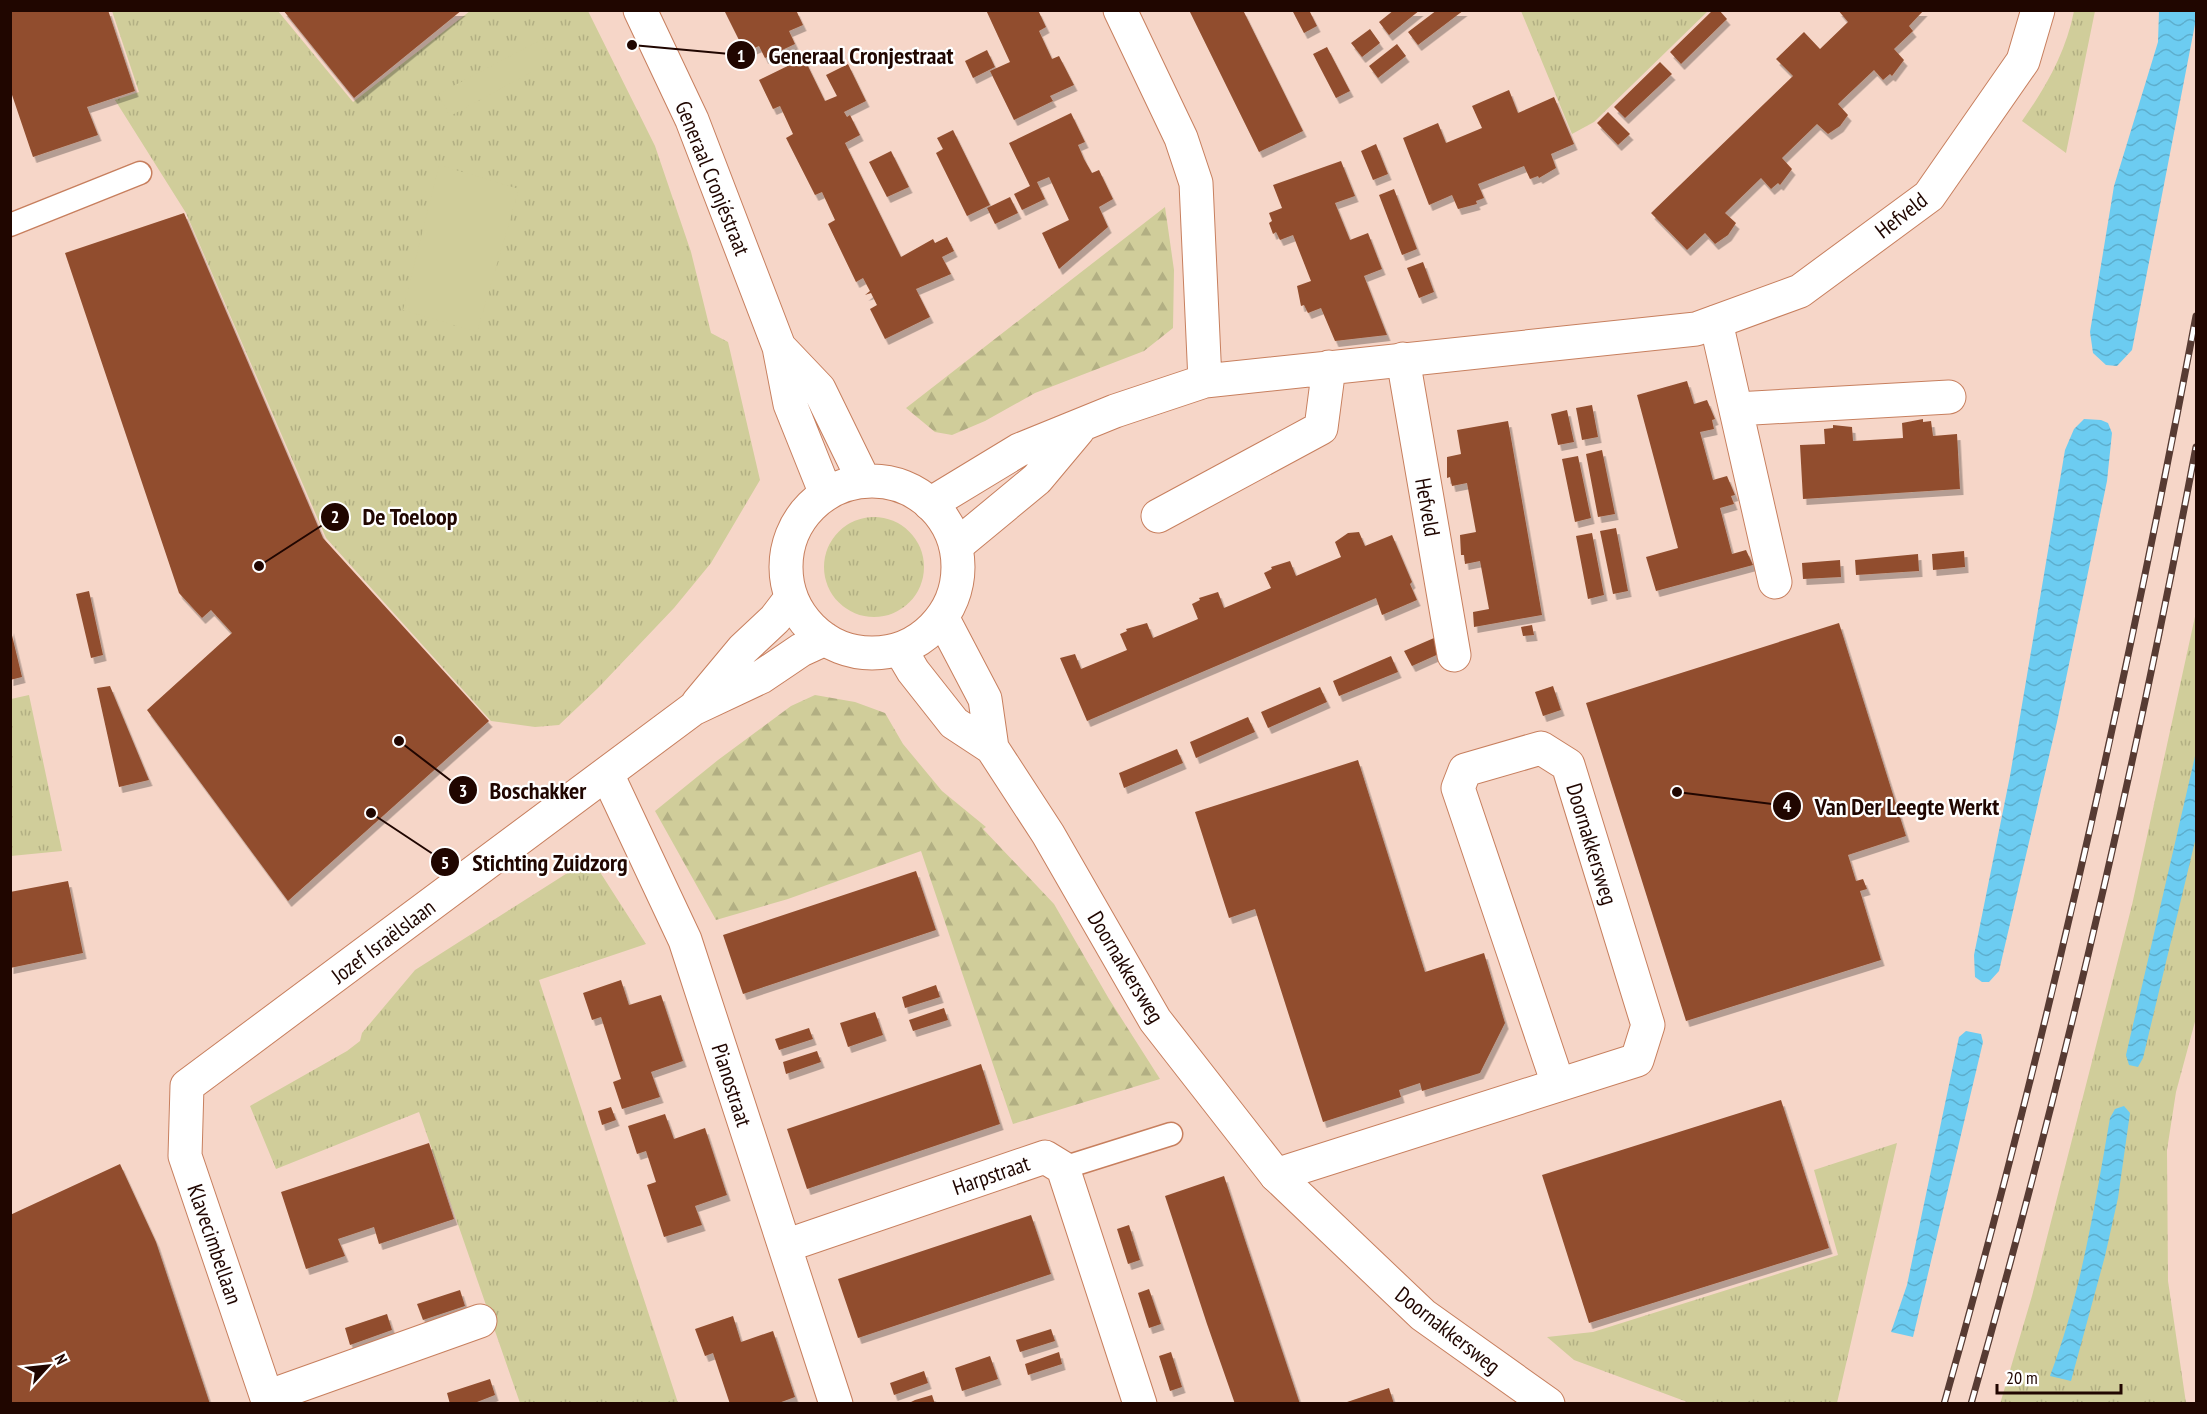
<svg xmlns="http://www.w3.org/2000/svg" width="2207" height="1414" viewBox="0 0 2207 1414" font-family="'PT Sans Narrow',sans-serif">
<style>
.grass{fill:url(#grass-tufts)}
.forest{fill:url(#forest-firs)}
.pitch{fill:#d0cd9a}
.water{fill:url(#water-waves)}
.building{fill:#914e2e;filter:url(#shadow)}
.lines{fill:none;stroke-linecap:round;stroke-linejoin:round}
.service-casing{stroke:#c77f5e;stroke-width:25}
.pedestrian-casing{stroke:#c77f5e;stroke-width:35}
.minor-casing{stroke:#c77f5e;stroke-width:35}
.tertiary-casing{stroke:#c77f5e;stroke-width:35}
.service{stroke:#fff;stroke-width:22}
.pedestrian{stroke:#fff;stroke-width:33}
.minor{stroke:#fff;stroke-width:33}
.tertiary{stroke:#fff;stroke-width:33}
.rail-casing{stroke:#573b33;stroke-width:7}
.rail{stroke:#fff;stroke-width:4.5;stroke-dasharray:14;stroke-linecap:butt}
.labels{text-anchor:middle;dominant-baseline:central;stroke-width:4.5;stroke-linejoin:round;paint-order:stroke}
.street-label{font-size:22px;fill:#200600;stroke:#fff}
.leader{fill:none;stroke:#200600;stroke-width:2}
.callout-dot{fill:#200600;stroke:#fff;stroke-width:2}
.mark-label{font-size:18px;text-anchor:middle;font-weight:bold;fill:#fff}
.callout-label{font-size:24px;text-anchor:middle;font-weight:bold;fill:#200600;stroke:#fff;stroke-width:4.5;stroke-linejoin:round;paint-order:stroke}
</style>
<defs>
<pattern id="grass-tufts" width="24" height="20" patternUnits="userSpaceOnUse" patternTransform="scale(1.5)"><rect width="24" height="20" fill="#d0cd9a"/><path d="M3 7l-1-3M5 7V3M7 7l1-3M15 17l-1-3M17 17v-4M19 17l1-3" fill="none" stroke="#b2af83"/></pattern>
<pattern id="forest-firs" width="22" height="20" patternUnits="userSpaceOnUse" patternTransform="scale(1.5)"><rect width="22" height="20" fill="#d0cd9a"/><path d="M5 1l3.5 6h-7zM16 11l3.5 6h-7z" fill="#b2af83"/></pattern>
<pattern id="water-waves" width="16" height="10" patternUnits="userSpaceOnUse" patternTransform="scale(1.5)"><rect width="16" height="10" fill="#6cccf1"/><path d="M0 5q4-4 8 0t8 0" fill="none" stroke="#5daecd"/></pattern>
<filter id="shadow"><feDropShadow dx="3.5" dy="6" stdDeviation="0" flood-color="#0004"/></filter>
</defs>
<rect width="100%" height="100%" fill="#f6d6c8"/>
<path class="grass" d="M112 11H278L353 102 470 11H588L655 146 691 252 711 333 728 342 760 480 711 563 674 608 598 688 559 725 535 727 491 721 326 538 186 213 115 100 139 92Z
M1521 11H1708L1594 122 1572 134Z
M2074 11H2095L2066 153 2022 121C2046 87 2066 52 2074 11Z
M824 567a50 50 0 1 1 100 0a50 50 0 1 1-100 0Z
M2196 612V1018L2176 1092 2167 1150 2168 1281 2186 1403 2000 1404 2032 1296 2132 905Z
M29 695 62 851 11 856V699Z
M591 858 646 944 539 980 678 1403H520L419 1112 276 1169 250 1106 347 1051 360 1041 362 1033 415 970Z
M1897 1143 1837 1403H1690L1574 1360 1547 1337 1593 1332 1838 1255 1814 1170Z"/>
<path class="forest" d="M1165 207 1174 270 1173 328 1144 351 1035 393 985 421 952 435 935 432 906 408Z
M815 695 855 702 885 713 903 744 942 791 986 827 983 829 1054 904 1109 999 1160 1079 1013 1124 921 851 788 899 716 920 655 811 718 760 791 706Z"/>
<path class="pitch" d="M541 40 552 61 450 116 438 94Z
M439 165 519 189 477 332 403 310Z"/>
<path class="water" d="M2159 11H2196V19L2132 350 2117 366 2106 365 2093 353 2090 332 2114 186 2158 42Z
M2084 419 2101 420 2108 423 2112 433 2107 481 2057 722 1999 971 1989 982H1982L1975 977 1974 955 2010 776 2065 450 2074 429Z
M2196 752V837L2143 1058 2138 1067 2129 1065 2126 1055Z
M1966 1031 1981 1034 1983 1042 1913 1337 1891 1332 1907 1285 1959 1037Z
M2124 1106 2130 1113 2118 1198 2105 1256 2071 1381 2050 1376C2081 1294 2095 1204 2110 1118L2115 1109Z"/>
<path class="building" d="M10 10H108L135 91 87 107 98 135 33 157 10 89Z
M283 10H462L354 98Z
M724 10H796L803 25 789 31 795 44 765 58 759 46 745 52Z
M986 10H1038L1046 27 1039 31 1052 59 1059 56 1074 85 1050 96 1053 101 1014 120 990 71 1010 62Z
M1189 10H1243L1303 131 1259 152Z
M1292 10H1309L1317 26 1304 33Z
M1394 10H1420L1389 35 1379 22Z
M1437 10H1464L1418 45 1408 32Z
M1713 10H1719L1727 19 1681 64 1670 52Z
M1838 10H1924L1909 26 1913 31 1894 49 1904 60 1892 76 1890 74 1883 80 1874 70 1838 104 1848 115 1840 126 1828 134 1817 124 1782 158 1792 169 1780 185 1778 183 1771 189 1761 178 1725 213 1736 223 1728 235 1715 244 1705 233 1687 250 1651 213 1793 76 1776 59 1804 32 1820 49 1848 22Z
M1370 29 1380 43 1362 57 1351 43Z
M1397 44 1406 56 1378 78 1369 66Z
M1327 47 1350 91 1336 98 1313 54Z
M987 50 995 67 973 78 965 61Z
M804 58 825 101 837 96 826 75 848 64 866 101 844 112 847 117 850 115 860 135 845 143 901 257 933 239 935 243 947 237 954 251 942 257 951 274 916 289 930 317 885 339 870 309 877 305 871 293 865 295 870 291 863 278 856 282 828 224 835 220 822 192 815 195 786 138 793 134 787 121 780 106 773 109 759 80Z
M1660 62 1672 74 1625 118 1614 107Z
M1509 90 1518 113 1554 97 1574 144 1551 154 1556 168 1539 178 1538 176 1530 179 1524 166 1478 184 1484 198 1476 201 1477 204 1458 209 1452 195 1429 205 1403 138 1438 123 1446 143 1482 128 1472 106Z
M1608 112 1630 134 1618 145 1597 123Z
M1071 113 1085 142 1078 145 1084 159 1092 173 1099 170 1113 199 1099 207 1108 227 1059 269 1042 233 1069 220 1049 177 1037 182 1045 199 1022 210 1014 194 1030 186 1009 143Z
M953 130 990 205 967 216 936 153 943 149 937 138Z
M1376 144 1388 174 1373 180 1361 151Z
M891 151 909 187 887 197 869 162Z
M1341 161 1355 196 1335 203 1350 240 1368 233 1382 269 1364 276 1387 335 1335 341 1321 308 1308 313 1304 305 1301 306 1297 286 1311 281 1293 235 1280 240 1276 232 1273 234 1269 223 1272 221 1269 213 1282 208 1273 185Z
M1394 189 1417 249 1402 255 1379 195Z
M1010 197 1018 213 995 224 987 208Z
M184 213 323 538 489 721 288 901 147 710 232 633 211 610 202 618 179 593 65 253Z
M1423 262 1434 292 1419 298 1407 268Z
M1687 381 1694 404 1707 400 1715 419 1712 420 1714 429 1700 432 1713 480 1727 476 1735 495 1731 496 1734 504 1720 508 1732 554 1746 550 1753 565 1656 591 1646 557 1678 548 1637 395Z
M1592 405 1598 437 1582 440 1576 408Z
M1567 410 1574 442 1558 445 1551 414Z
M1923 419V422L1931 421 1933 436 1957 434 1960 489 1803 499 1800 445 1825 444 1824 429 1833 428V425L1852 427 1853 441 1903 438 1902 423Z
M1508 421 1542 615 1474 627 1473 612 1489 609 1480 561 1465 564 1464 555H1461L1460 535 1476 532 1467 483 1452 486 1450 477 1447 478V457L1461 454 1457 430Z
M1602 450 1615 514 1598 517 1586 454Z
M1578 456 1591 518 1575 522 1562 459Z
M1616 528 1628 591 1613 594 1600 531Z
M1359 532 1365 546 1392 535 1412 582 1410 584 1417 600 1382 615 1376 598 1087 721 1060 658 1075 654 1081 669 1127 650 1120 634 1127 631 1126 629 1147 623 1153 638 1198 619 1192 604 1200 600 1199 598 1218 592 1224 608 1271 588 1264 573 1272 569 1271 567 1290 561 1296 576 1341 557 1335 542 1348 533Z
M1592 533 1604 595 1588 599 1576 536Z
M1964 551 1965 567 1933 570 1932 554Z
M1918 554 1919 571 1856 575 1855 560Z
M1840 560 1841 577 1803 579 1802 563Z
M89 591 103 655 91 658 76 594Z
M1839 623 1906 836 1848 855 1856 881 1863 879 1867 889 1860 891 1881 960 1686 1021 1586 703Z
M1532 625 1534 635 1523 636 1521 627Z
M10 627 22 677 10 680Z
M1434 638 1441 653 1412 666 1404 651Z
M1391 656 1398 672 1339 696 1333 681Z
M110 686 149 780 119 787 97 688Z
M1553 686 1561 710 1543 716 1535 692Z
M1320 687 1327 702 1268 728 1261 712Z
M1248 717 1255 732 1196 758 1190 742Z
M1177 749 1183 763 1124 788 1119 773Z
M1358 760 1425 972 1484 953 1505 1023 1480 1073 1422 1091 1420 1083 1399 1090 1401 1097 1323 1122 1255 909 1229 918 1195 812Z
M916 871 936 930 743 994 723 935Z
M68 881 83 953 10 968V892Z
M621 980 629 1005 661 995 683 1061 651 1072 660 1097 622 1109 613 1082 621 1079 601 1017 592 1020 583 993Z
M936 985 940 997 905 1008 902 997Z
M944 1008 948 1020 913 1031 909 1020Z
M875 1012 883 1035 848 1047 840 1023Z
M809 1028 813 1039 779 1050 775 1039Z
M817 1051 821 1062 786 1074 783 1062Z
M981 1064 1000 1124 807 1189 787 1129Z
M1781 1100 1829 1248 1589 1323 1542 1175Z
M611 1107 616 1120 602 1125 598 1111Z
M665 1114 674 1139 705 1128 727 1195 695 1206 702 1225 664 1237 647 1185 656 1182 646 1151 637 1154 628 1126Z
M429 1143 454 1219 379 1244 374 1227 338 1239 345 1256 306 1269 281 1192Z
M120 1164 156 1242 210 1404H10V1215Z
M1224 1176 1245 1240 1300 1404H1235L1207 1324 1165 1196Z
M1031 1215 1051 1274 858 1338 838 1279Z
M1129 1225 1140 1260 1128 1264 1117 1229Z
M1149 1289 1161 1324 1149 1328 1138 1293Z
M460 1290 465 1306 423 1320 417 1304Z
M387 1314 392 1330 350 1345 345 1328Z
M733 1316 741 1342 773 1331 795 1397 776 1404H730L713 1353 705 1356 695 1329Z
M1051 1329 1055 1341 1020 1352 1016 1340Z
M1059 1352 1062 1364 1028 1375 1025 1364Z
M1171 1352 1182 1387 1170 1391 1159 1356Z
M990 1356 998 1379 962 1391 955 1368Z
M924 1371 928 1383 894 1395 890 1383Z
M490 1379 495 1395 472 1404H450L447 1393Z
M1389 1388 1394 1404H1344V1403Z
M932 1395 935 1404H907L915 1400Z"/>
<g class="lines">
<g class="service-casing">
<path id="service" d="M10 225 140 173
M1063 1168 1171 1134"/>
</g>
<g class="pedestrian-casing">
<path id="pedestrian" d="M1716 322 1775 582
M1403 359 1454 655
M1736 409 1949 397"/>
</g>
<g class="minor-casing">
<path id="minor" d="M1120 10 1181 138 1196 183 1205 381
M930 504 1019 450 1115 411 1205 381 1696 329 1800 291 1929 196 2023 61 2038 10
M1158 516 1321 428 1329 367
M956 546 1037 479 1078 430
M607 774 685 940 836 1404
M1276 1175 1637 1060 1648 1025 1568 765 1541 748 1465 770 1458 788 1558 1084
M785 1246 1045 1157 1063 1168 1140 1404
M267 1397 480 1321"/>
</g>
<g class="tertiary-casing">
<path id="tertiary" d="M640 10 692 120 779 347 790 404 826 494
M779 347 819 389 864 481
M786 567a86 86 0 1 1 172 0a86 86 0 1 1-172 0Z
M942 617 985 699 992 748
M900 649 913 671 954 723 992 748 1048 834 1155 1020 1276 1175 1423 1315 1548 1404
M698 703 743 649 775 619 791 598
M269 1404 185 1156 187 1086 693 709 761 677 801 650 825 639"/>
</g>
<use href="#service" class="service"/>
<use href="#pedestrian" class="pedestrian"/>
<use href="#minor" class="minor"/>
<use href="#tertiary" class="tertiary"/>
<g class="rail-casing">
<path id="rail" d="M1944 1404C2046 1045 2127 682 2196 316
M1971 1404C2061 1089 2135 769 2196 447"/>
</g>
<use href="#rail" class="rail"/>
</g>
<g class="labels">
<g class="street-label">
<text transform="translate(713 178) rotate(68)">Generaal Cronjéstraat</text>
<text transform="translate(1901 215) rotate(-38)">Hefveld</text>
<text transform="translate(1428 507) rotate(80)">Hefveld</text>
<text transform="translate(1592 844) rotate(73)">Doornakkersweg</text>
<text transform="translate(383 941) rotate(-37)">Jozef Israëlslaan</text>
<text transform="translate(1126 967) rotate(59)">Doornakkersweg</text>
<text transform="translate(732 1085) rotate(72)">Pianostraat</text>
<text transform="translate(991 1175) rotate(-19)">Harpstraat</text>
<text transform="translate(215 1244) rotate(71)">Klavecimbellaan</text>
<text transform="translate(1448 1330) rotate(38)">Doornakkersweg</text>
</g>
</g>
<path class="leader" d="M632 45L741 55M259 566L335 517M399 741L463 790M1677 792L1787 806M371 813L445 862"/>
<g class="callout-dot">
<circle cx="632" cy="45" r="6"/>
<circle cx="259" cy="566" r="6"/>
<circle cx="399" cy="741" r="6"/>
<circle cx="1677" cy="792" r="6"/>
<circle cx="371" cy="813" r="6"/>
<circle cx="741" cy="55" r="15"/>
<circle cx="335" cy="517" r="15"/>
<circle cx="463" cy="790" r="15"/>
<circle cx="1787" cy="806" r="15"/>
<circle cx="445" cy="862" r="15"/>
</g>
<g class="mark-label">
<text x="741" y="62">1</text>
<text x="335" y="523">2</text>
<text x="463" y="797">3</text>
<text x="1787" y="812">4</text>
<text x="445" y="869">5</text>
</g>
<g class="callout-label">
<text x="861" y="64">Generaal Cronjestraat</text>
<text x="410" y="525">De Toeloop</text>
<text x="538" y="799">Boschakker</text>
<text x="1907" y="815">Van Der Leegte Werkt</text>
<text x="550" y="871">Stichting Zuidzorg</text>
</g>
<rect width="2207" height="1414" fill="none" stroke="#200600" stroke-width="24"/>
<g transform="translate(48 1366) rotate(63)" stroke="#ffffff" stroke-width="4.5" paint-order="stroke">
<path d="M0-4.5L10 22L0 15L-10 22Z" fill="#200600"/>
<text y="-9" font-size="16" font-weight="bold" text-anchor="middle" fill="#200600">N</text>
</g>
<path d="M1997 1384v9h124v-9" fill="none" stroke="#200600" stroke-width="3"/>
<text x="2006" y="1384" font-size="18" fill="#200600" stroke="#ffffff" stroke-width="4.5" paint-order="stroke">20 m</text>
</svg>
